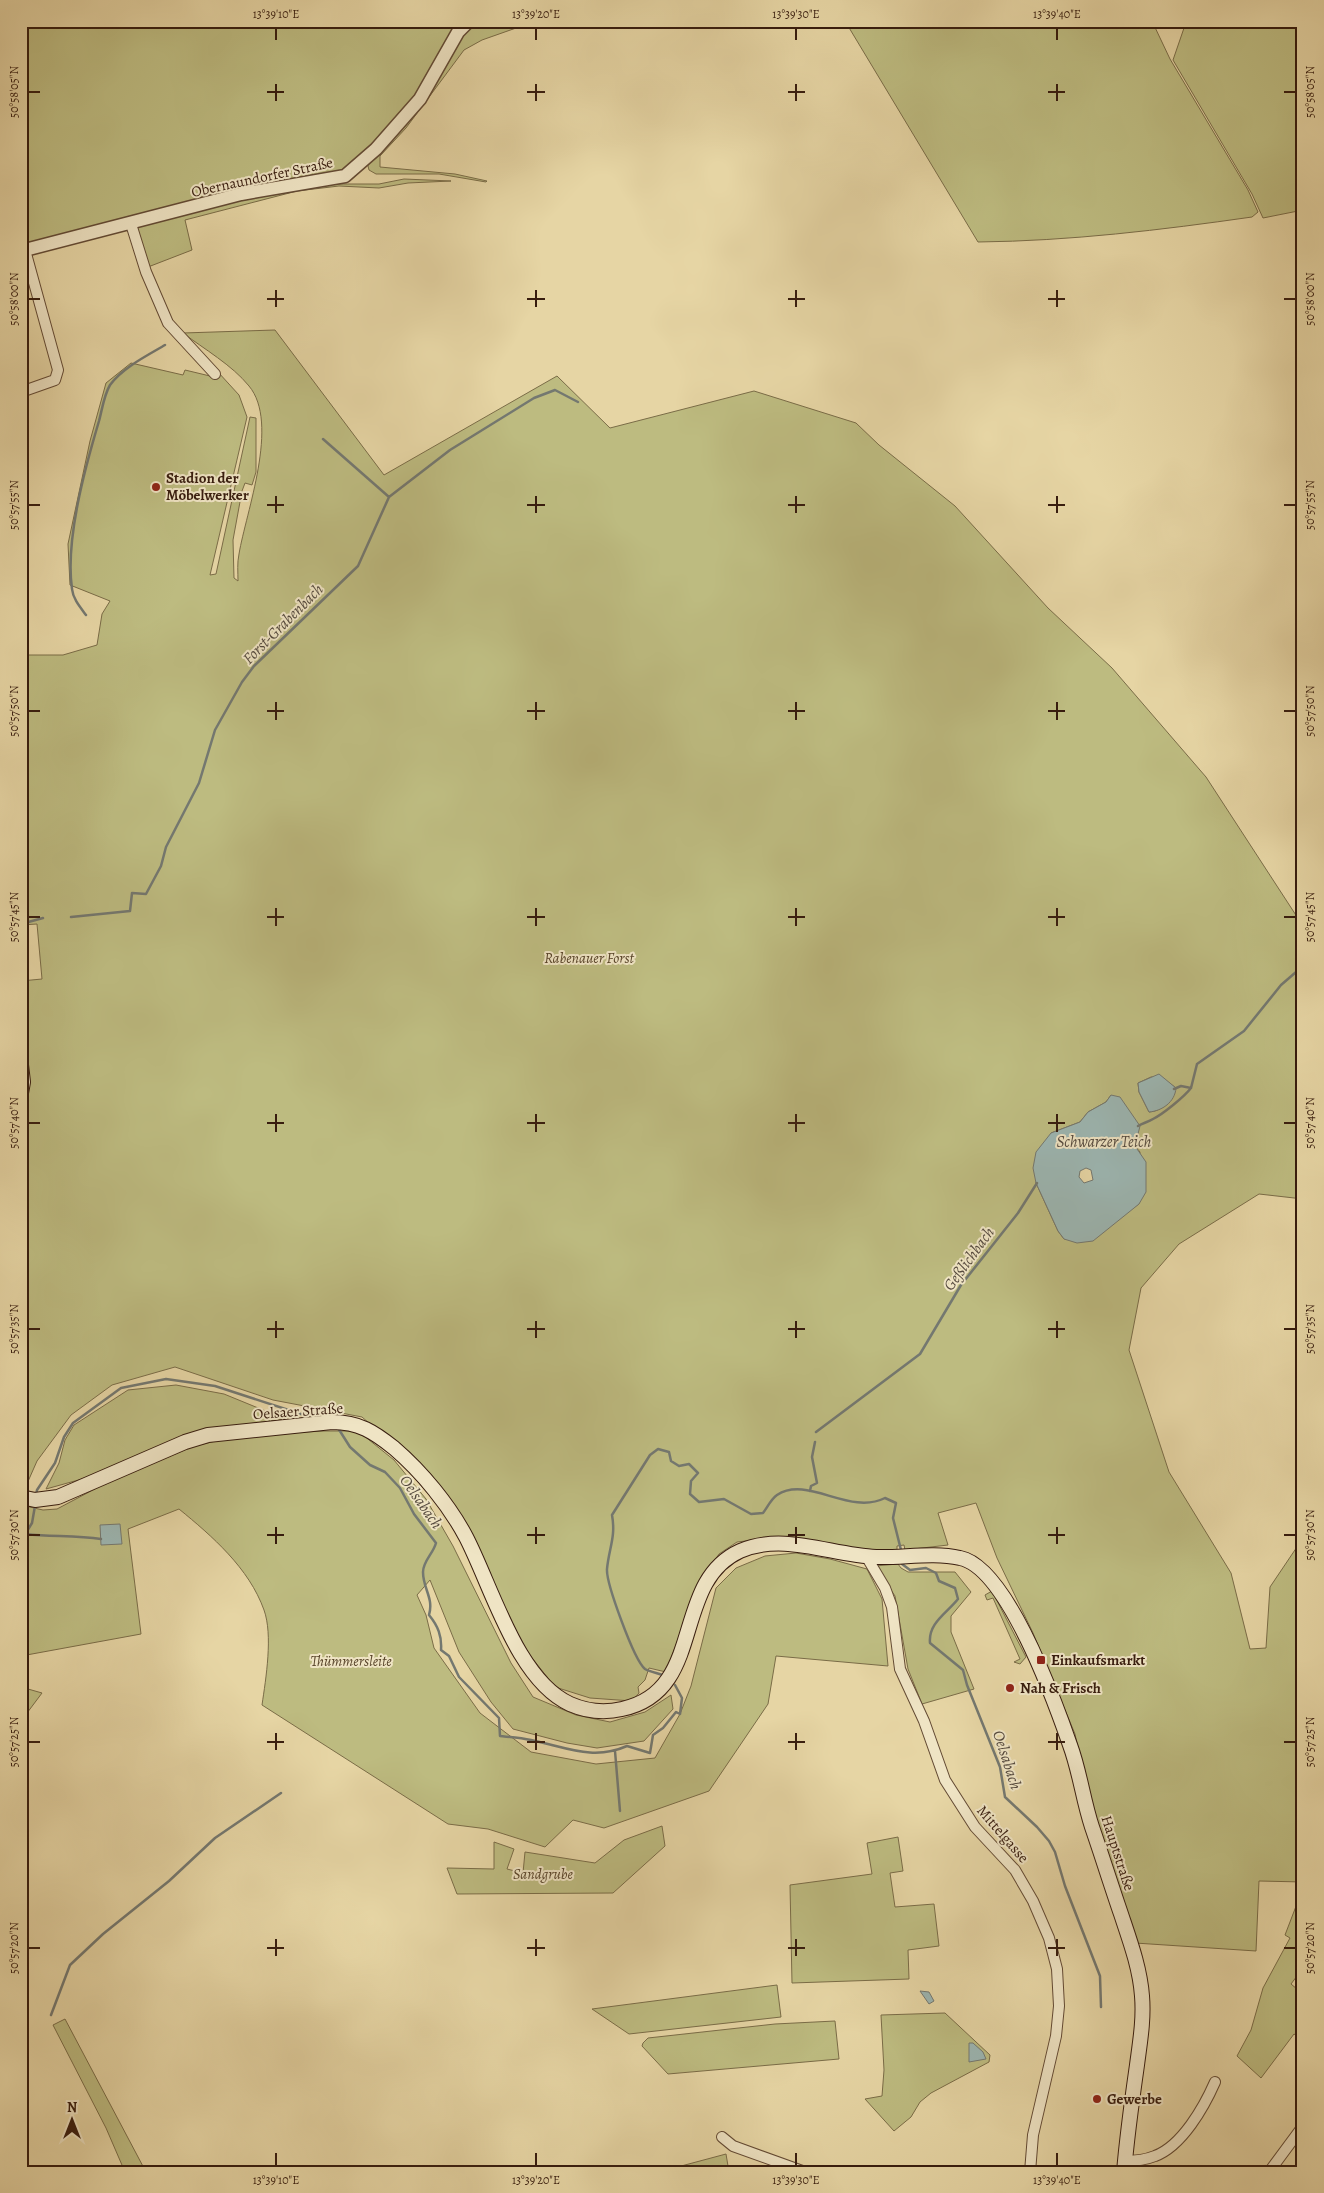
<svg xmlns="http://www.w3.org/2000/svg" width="1324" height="2193" viewBox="0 0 1324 2193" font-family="Alegreya,serif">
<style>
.green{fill:#bdbb80;stroke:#7a6c47;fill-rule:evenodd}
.water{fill:#9cb6b2;stroke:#747870;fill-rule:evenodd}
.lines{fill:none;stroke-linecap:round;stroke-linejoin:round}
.stream{stroke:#747870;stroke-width:2.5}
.minor-casing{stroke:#634a34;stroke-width:12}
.tertiary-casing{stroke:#634a34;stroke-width:15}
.secondary-casing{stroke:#371c0e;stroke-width:16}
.minor{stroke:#efe4c4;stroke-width:10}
.tertiary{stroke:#efe4c4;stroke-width:12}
.secondary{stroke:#efe4c4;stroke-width:14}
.ticks{fill:none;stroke:#371c0e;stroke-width:2}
.poi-dot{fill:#8f2418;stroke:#efe4c4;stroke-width:2}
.labels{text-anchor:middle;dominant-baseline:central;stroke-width:4;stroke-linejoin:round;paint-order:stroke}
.street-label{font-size:15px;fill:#371c0e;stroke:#efe4c4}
.poi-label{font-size:15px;font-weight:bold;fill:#371c0e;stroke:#efe4c4;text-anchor:start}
.park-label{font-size:15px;font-style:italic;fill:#58442a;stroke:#efe4c4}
.water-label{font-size:16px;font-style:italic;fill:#554a3f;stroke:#efe4c4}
.neatline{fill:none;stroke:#371c0e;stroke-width:2}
.ticks-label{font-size:12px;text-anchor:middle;fill:#371c0e}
</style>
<rect width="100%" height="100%" fill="#e6d5a4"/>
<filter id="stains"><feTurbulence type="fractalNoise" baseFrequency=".004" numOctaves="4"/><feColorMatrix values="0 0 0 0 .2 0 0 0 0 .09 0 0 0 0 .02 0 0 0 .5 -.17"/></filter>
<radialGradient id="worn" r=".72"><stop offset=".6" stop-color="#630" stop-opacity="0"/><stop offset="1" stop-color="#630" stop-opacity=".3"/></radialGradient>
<path class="green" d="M21 21H536L482 40 464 50 406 128 380 156V167L455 174 487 181 486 182 439 174H376L369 170 367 162 345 176 239 201 331 184H379L404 179 451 181 408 183 379 188 339 186 297 191 185 220 192 250 148 267 135 231 137 226 183 215 21 247Z
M845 21H1152L1170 59 1248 190 1258 212 1252 217C1161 230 1070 241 978 242Z
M1214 21H1303V210L1263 218 1252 194 1173 60 1184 28 1211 27Z
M275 330 384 475 557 376 610 428 754 391 856 423 879 445 955 506 1048 608 1112 668 1206 777 1303 926V1199L1259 1194 1179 1244 1141 1288 1129 1350 1169 1472 1231 1573 1250 1649 1266 1648 1270 1587 1303 1538V1882L1259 1881 1256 1951 1135 1943 1091 1810 1075 1734 1033 1633 997 1558 976 1503 938 1513 948 1545 905 1550 904 1545 897 1546V1550L845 1549 790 1536 737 1542 719 1554 698 1585 666 1672 649 1668 645 1680 638 1687 639 1693 632 1701 590 1698 555 1687 521 1644 416 1464 362 1417 273 1400 175 1367 112 1385 71 1415 37 1461 26 1486 21 1488V1105L23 1091 21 1081V981L42 979 37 924 21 925V655H63L97 645 102 614 110 601 70 585 68 544 90 441 106 383 131 363 183 375 185 370 210 376 218 372 239 395 247 417 210 575 216 574 250 417 256 418V472L252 485 245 483 242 491 233 540 234 578 238 581C238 572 237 563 239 554 246 512 280 423 249 386 232 365 204 349 183 333ZM1151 1077H1161L1176 1088C1168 1100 1164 1111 1149 1112L1139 1092 1138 1083ZM1111 1095 1139 1135 1135 1146 1140 1152 1139 1204 1125 1213 1064 1239 1058 1231 1036 1183 1051 1133 1080 1122 1088 1112 1106 1102Z
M176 1385 224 1394 285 1419 211 1429 82 1479 46 1489 59 1463 65 1440 74 1425 128 1390Z
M325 1431H358L394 1460 426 1499 453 1546 511 1663 533 1697 576 1715 610 1722 645 1712 671 1695 673 1709 644 1741 597 1748 567 1743 513 1729 491 1702 459 1652 430 1580 417 1595 426 1615 434 1648 480 1713 531 1752 596 1764 655 1758 680 1714 691 1686 716 1588 736 1568 765 1556 796 1553 830 1559 867 1569 882 1599 888 1666 776 1656 768 1704 709 1791 604 1828 573 1820 545 1847 488 1829 448 1824 262 1705C266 1678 273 1635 264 1610 249 1568 212 1536 179 1509L128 1529 141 1634 21 1656V1505L43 1510 57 1509 108 1482 194 1446 242 1435Z
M898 1564 901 1568 908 1572H955L971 1592 951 1616V1632L974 1689 922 1704 908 1669 895 1596 875 1566Z
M992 1591 1026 1657 1020 1664 1014 1662 1020 1659 993 1598 987 1600 985 1595Z
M21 1687 42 1693 21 1721Z
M662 1826 665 1846 613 1893 457 1894 447 1868 494 1869V1842L514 1849 507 1869 523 1873 525 1852 595 1863 624 1840Z
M898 1837 903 1871 890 1873 895 1907 934 1904 939 1946 908 1950 909 1979 792 1983 790 1885 872 1874 867 1843Z
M1303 1888V1968L1291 1984 1303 1994V2040L1294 2034 1261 2078 1237 2056 1251 2030 1263 1988 1290 1938 1285 1935Z
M777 1985 781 2017 629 2034 592 2009Z
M945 2013 990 2055 989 2062 931 2093 920 2102 911 2117 894 2131 865 2099 882 2096 884 2070 881 2015Z
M65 2019 146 2172H125L106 2128 53 2025Z
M835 2021 839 2059 668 2074 642 2046 643 2043 648 2038 775 2024Z
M726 2154 729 2172H662L670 2169Z"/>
<path class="water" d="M1159 1074 1176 1088C1175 1102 1162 1111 1149 1112L1139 1092 1138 1083Z
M1111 1095 1120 1097 1140 1126 1135 1146 1146 1162V1192L1139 1204 1093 1241 1077 1243 1064 1239 1058 1231 1036 1183 1033 1168 1036 1152 1051 1133 1080 1122 1088 1112 1106 1102ZM1086 1168 1091 1170 1093 1180 1084 1183 1079 1177 1080 1171Z
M120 1524 122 1544 101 1545 100 1525Z
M920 1991 929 1992 934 2001 929 2004Z
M969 2043H973L983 2052 986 2059 969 2062Z"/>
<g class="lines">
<path class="stream" d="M323 439 389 497
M86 615C80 607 73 599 72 589 65 540 85 468 99 421 102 410 104 395 110 385 122 368 148 355 165 345
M71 917 130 911 132 893 146 894 161 866 166 847 199 783 215 730 242 682 254 666 358 566 389 497 450 450 534 398 555 390 578 402
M21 924 43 918
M1174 1089 1181 1086 1191 1088 1197 1064 1244 1031 1281 985 1303 966
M1138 1126C1143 1123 1148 1122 1153 1119 1163 1114 1184 1097 1191 1088
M338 1428 350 1447 370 1465 385 1472 400 1488 414 1514 436 1543C433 1554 423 1561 423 1572 423 1589 434 1598 429 1615 438 1626 442 1636 441 1650L449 1656 459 1677 499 1718 500 1736C510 1737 521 1738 531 1740 566 1747 593 1761 627 1746L650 1753 653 1735 663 1728 676 1712 680 1714 682 1698 675 1685
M816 1432 920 1354 961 1285 1018 1213 1037 1183
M810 1491 811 1486 817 1483 812 1457 815 1442
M36 1495 37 1490 55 1463 64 1437 73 1423 121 1388 166 1379 215 1386 304 1415H335L336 1418
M26 1534C51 1537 75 1535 101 1539
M21 1541 32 1523 35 1506
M902 1564 910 1570 926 1568 936 1573 939 1581 955 1588 958 1599C947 1613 928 1623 930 1643L963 1670 967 1685 1000 1767 1005 1797 1037 1827 1049 1841 1055 1852 1065 1886 1100 1976 1101 2007
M663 1675C658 1673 650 1672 645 1669 634 1660 606 1583 607 1569 609 1548 616 1537 612 1515L650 1455 658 1449 669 1452 671 1461 679 1466 689 1464 698 1473 691 1481 690 1494 699 1502 724 1499 751 1514 763 1513C767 1508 771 1499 777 1495 808 1475 849 1516 885 1498L896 1503 893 1518 901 1550
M615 1751 620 1811
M51 2015 70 1965 103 1934 169 1881 215 1838 281 1793"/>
<g class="minor-casing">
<path id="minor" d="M131 224 146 272 168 323 215 374
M21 392 55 380 58 370 25 250
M866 1556 885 1588 892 1607 900 1669 924 1721 945 1780 975 1827 1015 1870 1033 1901 1049 1938 1057 1969 1059 2006 1056 2036 1033 2135 1030 2172
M722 2137 733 2146 805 2172
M1125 2161C1135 2161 1145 2160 1155 2156 1182 2146 1204 2107 1215 2082
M1269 2172 1303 2126"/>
</g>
<g class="tertiary-casing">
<path id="tertiary" d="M21 251 241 194 345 176 376 149 420 99 458 32 469 21"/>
</g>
<g class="secondary-casing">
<path id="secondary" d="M21 1065 23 1082 21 1093
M21 1497 35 1500 58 1497 185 1442 208 1435 332 1422C359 1422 374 1432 394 1448 422 1472 449 1505 466 1537 492 1587 517 1680 570 1704 586 1711 605 1713 622 1709 707 1691 670 1583 740 1551 783 1532 831 1555 876 1557 903 1558 933 1552 960 1558 1007 1567 1055 1702 1070 1745 1080 1772 1083 1800 1092 1827 1102 1856 1111 1885 1121 1914 1130 1941 1140 1968 1142 1996 1144 2019 1140 2042 1137 2065 1132 2100 1127 2136 1124 2172"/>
</g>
<use href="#minor" class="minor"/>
<use href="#tertiary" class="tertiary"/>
<use href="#secondary" class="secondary"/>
</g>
<path class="ticks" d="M276 28V40M536 28V40M796 28V40M1057 28V40M276 84V101M536 84V101M796 84V101M1057 84V101M28 92H40M267 92H284M527 92H545M788 92H805M1048 92H1065M1284 92H1296M276 290V307M536 290V307M796 290V307M1057 290V307M28 299H40M267 299H284M527 299H545M788 299H805M1048 299H1065M1284 299H1296M276 496V513M536 496V513M796 496V513M1057 496V513M28 505H40M267 505H284M527 505H545M788 505H805M1048 505H1065M1284 505H1296M276 702V720M536 702V720M796 702V720M1057 702V720M28 711H40M267 711H284M527 711H545M788 711H805M1048 711H1065M1284 711H1296M276 908V926M536 908V926M796 908V926M1057 908V926M28 917H40M267 917H284M527 917H545M788 917H805M1048 917H1065M1284 917H1296M276 1114V1132M536 1114V1132M796 1114V1132M1057 1114V1132M28 1123H40M267 1123H284M527 1123H545M788 1123H805M1048 1123H1065M1284 1123H1296M276 1321V1338M536 1321V1338M796 1321V1338M1057 1321V1338M28 1329H40M267 1329H284M527 1329H545M788 1329H805M1048 1329H1065M1284 1329H1296M276 1527V1544M536 1527V1544M796 1527V1544M1057 1527V1544M28 1535H40M267 1535H284M527 1535H545M788 1535H805M1048 1535H1065M1284 1535H1296M276 1733V1750M536 1733V1750M796 1733V1750M1057 1733V1750M28 1742H40M267 1742H284M527 1742H545M788 1742H805M1048 1742H1065M1284 1742H1296M276 1939V1956M536 1939V1956M796 1939V1956M1057 1939V1956M28 1948H40M267 1948H284M527 1948H545M788 1948H805M1048 1948H1065M1284 1948H1296M276 2153V2166M536 2153V2166M796 2153V2166M1057 2153V2166"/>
<g class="poi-dot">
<circle cx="156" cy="487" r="5"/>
<rect x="1036" y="1655" width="10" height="10" rx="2.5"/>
<circle cx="1010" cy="1688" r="5"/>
<circle cx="1097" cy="2099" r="5"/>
</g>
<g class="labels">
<g class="street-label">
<text transform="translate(262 177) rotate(-12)">Obernaundorfer Straße</text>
<text transform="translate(298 1411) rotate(-4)">Oelsaer Straße</text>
<text transform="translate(1003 1834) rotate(49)">Mittelgasse</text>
<text transform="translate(1118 1853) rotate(72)">Hauptstraße</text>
</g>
<g class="poi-label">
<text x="166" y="478">Stadion der<tspan x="166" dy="17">Möbelwerker</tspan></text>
<text x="1051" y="1660">Einkaufsmarkt</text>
<text x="1020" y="1688">Nah &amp; Frisch</text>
<text x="1107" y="2099">Gewerbe</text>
</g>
<g class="park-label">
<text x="589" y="958">Rabenauer Forst</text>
<text x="351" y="1661">Thümmersleite</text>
<text x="543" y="1874">Sandgrube</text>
</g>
<g class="water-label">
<text transform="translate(283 624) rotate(-45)">Forst-Grabenbach</text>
<text x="1104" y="1142">Schwarzer Teich</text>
<text transform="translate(969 1259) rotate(-54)">Geßlichbach</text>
<text transform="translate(421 1502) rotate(55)">Oelsabach</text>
<text transform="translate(1007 1760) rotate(72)">Oelsabach</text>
</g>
</g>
<rect width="1324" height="2193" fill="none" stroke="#e6d5a4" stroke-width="55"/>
<g transform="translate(72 2120)" stroke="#efe4c4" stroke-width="4" paint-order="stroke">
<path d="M0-4L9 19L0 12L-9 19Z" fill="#371c0e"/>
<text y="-8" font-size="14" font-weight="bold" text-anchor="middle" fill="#371c0e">N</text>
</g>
<rect x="28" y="28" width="1268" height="2138" class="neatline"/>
<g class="ticks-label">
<text x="276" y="18">13°39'10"E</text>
<text x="536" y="18">13°39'20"E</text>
<text x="796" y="18">13°39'30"E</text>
<text x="1057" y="18">13°39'40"E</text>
<text transform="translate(14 92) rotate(-90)" y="4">50°58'05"N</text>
<text transform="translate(1310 92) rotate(-90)" y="4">50°58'05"N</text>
<text transform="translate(14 299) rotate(-90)" y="4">50°58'00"N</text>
<text transform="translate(1310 299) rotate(-90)" y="4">50°58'00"N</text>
<text transform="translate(14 505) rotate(-90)" y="4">50°57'55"N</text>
<text transform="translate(1310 505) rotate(-90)" y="4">50°57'55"N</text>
<text transform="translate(14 711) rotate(-90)" y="4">50°57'50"N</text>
<text transform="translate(1310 711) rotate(-90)" y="4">50°57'50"N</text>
<text transform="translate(14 917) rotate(-90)" y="4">50°57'45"N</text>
<text transform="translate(1310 917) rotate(-90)" y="4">50°57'45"N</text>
<text transform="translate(14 1123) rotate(-90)" y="4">50°57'40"N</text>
<text transform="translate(1310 1123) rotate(-90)" y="4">50°57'40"N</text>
<text transform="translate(14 1329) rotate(-90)" y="4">50°57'35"N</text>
<text transform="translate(1310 1329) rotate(-90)" y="4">50°57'35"N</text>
<text transform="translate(14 1535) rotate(-90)" y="4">50°57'30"N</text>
<text transform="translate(1310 1535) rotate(-90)" y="4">50°57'30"N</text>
<text transform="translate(14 1742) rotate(-90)" y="4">50°57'25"N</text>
<text transform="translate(1310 1742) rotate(-90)" y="4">50°57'25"N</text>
<text transform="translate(14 1948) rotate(-90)" y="4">50°57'20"N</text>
<text transform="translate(1310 1948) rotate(-90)" y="4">50°57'20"N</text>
<text x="276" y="2184">13°39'10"E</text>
<text x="536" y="2184">13°39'20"E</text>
<text x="796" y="2184">13°39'30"E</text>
<text x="1057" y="2184">13°39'40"E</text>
</g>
<rect width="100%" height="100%" filter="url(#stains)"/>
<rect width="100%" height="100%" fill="url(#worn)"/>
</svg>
